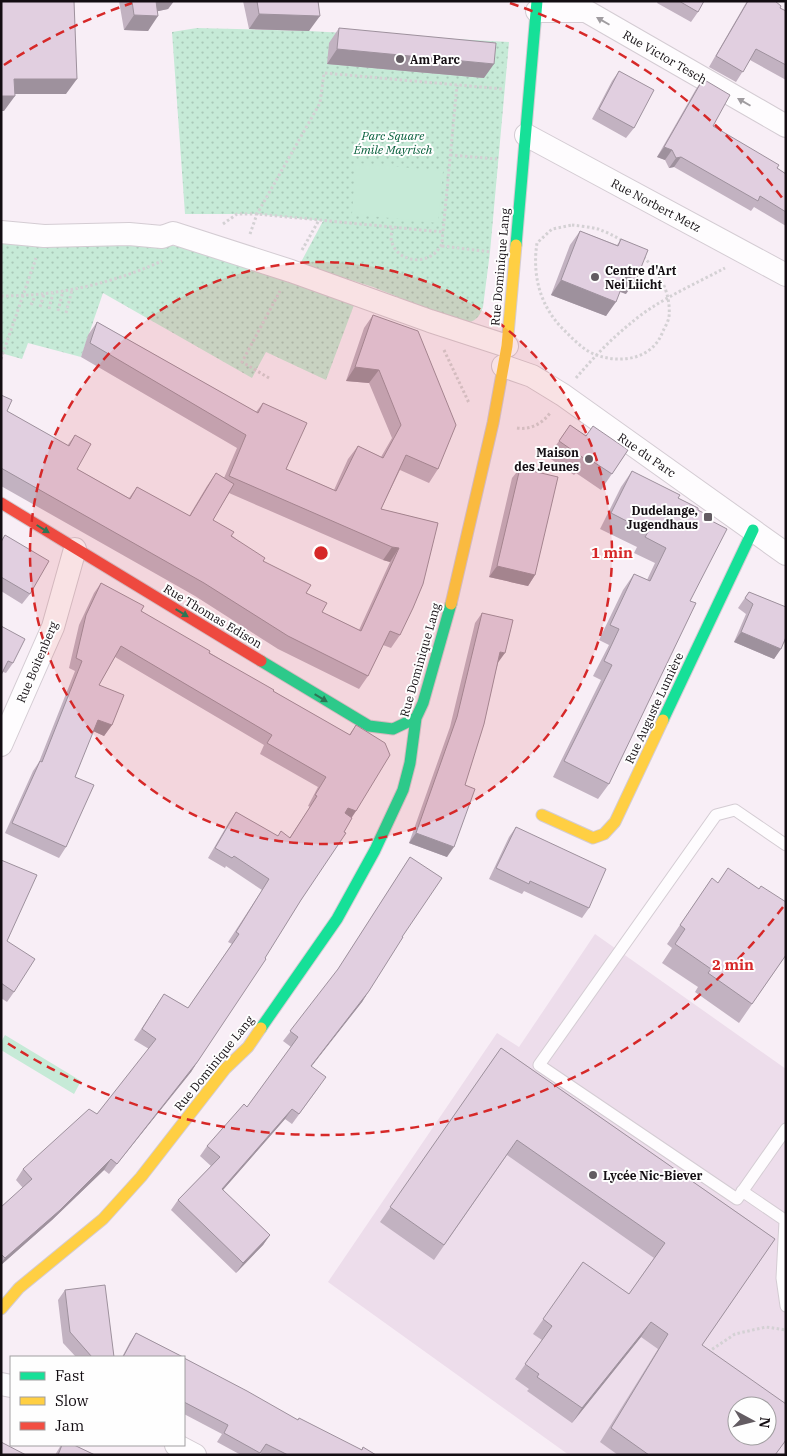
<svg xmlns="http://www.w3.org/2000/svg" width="787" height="1456" viewBox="0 0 787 1456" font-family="'IBM Plex Serif',serif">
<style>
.built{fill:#edddeb;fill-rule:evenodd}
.grass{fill:url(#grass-dots)}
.garden{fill:#c6ead7}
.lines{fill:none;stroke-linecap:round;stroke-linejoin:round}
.lane-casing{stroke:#d4ccd3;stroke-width:13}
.street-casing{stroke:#d4ccd3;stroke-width:24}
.fast-casing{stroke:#d4ccd3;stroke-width:13}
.slow-casing{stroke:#d4ccd3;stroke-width:13}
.jam-casing{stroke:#d4ccd3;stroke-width:13}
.path{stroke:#d4d1d4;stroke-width:3;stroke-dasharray:2.5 2.5;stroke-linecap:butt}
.lane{stroke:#fefcfe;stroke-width:11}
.street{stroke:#fefcfe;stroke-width:22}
.fast{stroke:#16e098;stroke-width:11}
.slow{stroke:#ffcf43;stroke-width:11}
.jam{stroke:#f24e42;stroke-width:11}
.wall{fill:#c2b2c1;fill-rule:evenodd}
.shaded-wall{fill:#9e919d}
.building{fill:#e1cfe0;stroke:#9e919d;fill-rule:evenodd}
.oneway{fill:#a09ca0}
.oneway2{fill:#15815c}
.ring{fill:none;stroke:#d62828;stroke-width:2.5;stroke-dasharray:9 6}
.poi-dot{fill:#635c62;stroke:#fefefe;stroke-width:2}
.labels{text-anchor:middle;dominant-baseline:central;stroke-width:4;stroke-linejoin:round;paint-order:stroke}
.street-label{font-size:12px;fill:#130d12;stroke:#fefefe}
.poi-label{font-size:12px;font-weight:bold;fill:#130d12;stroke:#fefefe;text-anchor:start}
.park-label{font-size:12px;font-style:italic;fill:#065f3b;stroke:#fefefe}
.centre{fill:#d62828;stroke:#fefefe;stroke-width:2.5}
.ring-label{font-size:15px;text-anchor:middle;font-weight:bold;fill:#d62828;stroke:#fefefe;stroke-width:4;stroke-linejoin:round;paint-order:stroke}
</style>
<defs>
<pattern id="grass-dots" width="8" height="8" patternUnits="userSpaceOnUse" patternTransform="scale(1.25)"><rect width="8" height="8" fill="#c6ead7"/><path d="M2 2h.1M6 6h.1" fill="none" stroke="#a9c8b8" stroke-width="1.8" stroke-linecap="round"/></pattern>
</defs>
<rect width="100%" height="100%" fill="#f8eef6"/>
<path class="built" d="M595 934 786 1069V1455H569L328 1282 497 1033 519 1047ZM737 1406H767V1436H737Z"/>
<path class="grass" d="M197 28 309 31 509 42 490 252 483 307C479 319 473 324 460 322L373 287 300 264 323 221 257 214H185L172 32Z
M1 239 129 241 182 247 240 263 354 305 326 380 266 352 252 378 103 293 81 357 28 343 22 359 1 353Z"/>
<path class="garden" d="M356 163 443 171 438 223 352 214Z
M5 1035 81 1081 74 1094 1 1050V1042Z"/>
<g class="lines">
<g class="lane-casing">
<path id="lane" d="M786 845 735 810 716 815 539 1065 737 1199 786 1129
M742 1191 786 1221
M785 1221 782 1278 786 1306"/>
</g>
<g class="street-casing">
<path id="street" d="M537 11H586L786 126
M526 135 786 275
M1 232 44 236 129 234 162 237 173 233 291 271 430 321 507 346
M503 366 532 376 563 395 786 554
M1 745 53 627 75 549
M1 1384 11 1386
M176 1445 195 1455"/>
</g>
<g class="fast-casing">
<path id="fast" d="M516 245 537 1
M261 661 369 726 393 729 416 718
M663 720 753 530
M261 1028 337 919 375 850 403 790 410 763 416 718 423 703 451 604"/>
</g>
<g class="slow-casing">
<path id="slow" d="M451 604 493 423 507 346 516 245
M542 815 593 838 604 834 615 822 663 720
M1 1309 19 1288 103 1219 141 1177 225 1069 248 1047 261 1028"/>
</g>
<g class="jam-casing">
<path id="jam" d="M1 503 261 661"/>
</g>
<path class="path" d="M450 155 497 159
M223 224 237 214H257L443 232 457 85
M572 225C580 226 590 227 598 229 634 242 673 275 669 317 668 322 665 327 663 331 653 359 622 364 596 355 583 350 573 339 563 329 540 306 532 275 537 243L552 229Z
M392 228C392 232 390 239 392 243 400 264 429 265 440 247 443 244 442 237 443 232
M250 234 257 214 320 103 324 73 503 89
M442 246 491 252
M302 250 319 220
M1 296C57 296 111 284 162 261
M31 305 35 296
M40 307 44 294
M49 309 53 293
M58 311 63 291
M66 313 72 290
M444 350 469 403
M1 359 36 258
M269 378 242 362 280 291
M576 378C593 358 611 339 631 323 656 301 695 284 725 268
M517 428C530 430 542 424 550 413
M708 1352 735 1334 766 1327 786 1330"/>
<use href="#lane" class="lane"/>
<use href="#street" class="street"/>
<use href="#fast" class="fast"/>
<use href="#slow" class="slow"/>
<use href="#jam" class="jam"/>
</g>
<path class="wall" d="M119 1H174L168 9 158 11 148 31 124 30Z
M243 1H318L309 31 249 29Z
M658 1H704L698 12 691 22 657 3Z
M747 1H775L780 8 786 11V80L750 60 736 82 709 67Z
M339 28 484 78 327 64 329 43Z
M619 71 634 128 626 138 592 119 612 81Z
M703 79 713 126 786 174V226L754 207 751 211 674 167 669 168 665 160 657 157 696 89Z
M580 231 617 245 621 239 626 294 620 292 606 316 551 295 570 245Z
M373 315 438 469 429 483 400 470 381 509 438 523 400 635 391 648 383 645 368 676 359 689 278 649 195 596 1 486V395L7 411 67 446 75 435 77 469 129 498 137 487 189 516 207 486 216 473 224 478 237 448 81 357 88 335 97 322 256 412 263 403 286 469 334 490 348 459 358 446 381 457 392 438 369 383 346 381 364 328ZM229 493 383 560 390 562 359 630 322 612 306 593 263 561 213 520Z
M570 425 586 436 628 450 601 490 576 473 574 475 548 457Z
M520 468 535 575 528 586 489 577 512 478Z
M632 471 698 510 708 519 690 601 609 784 598 799 553 777 601 680 593 676 609 645 599 640 623 590 634 574 647 580 655 563 634 553 637 547 600 529 621 487Z
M5 535 30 594 22 604 1 591V541Z
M101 583 141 611 273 691 349 735 356 725V811L301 900 191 1072 109 1174 104 1170 52 1220 1 1265V1207L23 1188 16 1180 23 1169 97 1114 149 1049 134 1040 164 994 188 1008 232 944 228 942 262 890 226 866 225 868 208 858 229 822 236 812 277 836 290 837 310 807 308 806 318 787 260 754 264 745 115 657 99 685 112 725 104 736 93 731 75 777 66 847 59 858 5 833 33 771 39 762 75 671 69 668 79 625 94 593Z
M749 592 786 607V644L784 642 774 659 734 642 746 614 738 608Z
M482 613 498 663 465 785 447 857 409 843 450 727 475 623Z
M1 626 13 663 6 673 3 672Z
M516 827 589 908 582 918 524 891 522 894 489 879 509 837Z
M410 857 402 937 362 1002 311 1066 319 1087 292 1124 285 1119 223 1190 270 1235 263 1245 236 1273 171 1210 178 1200 211 1166 200 1156 207 1146 247 1107 291 1047 283 1041 335 974Z
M1 860 7 941 14 992 7 1002 1 998Z
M712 878 786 955 739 1023 695 992 698 987 662 963 672 948 667 944Z
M501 1048 775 1239 702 1345 775 1455H618L600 1442 658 1349 641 1337 572 1423 527 1391 529 1389 515 1379 542 1340 533 1334 583 1262 629 1294 654 1258 507 1155 434 1260 380 1222Z
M65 1290 114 1357H76L63 1343 58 1300Z
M136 1333 183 1357H122L130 1342Z
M184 1358 298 1420 362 1450 376 1455H264L260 1453 259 1455H241L217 1442 222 1434 184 1414Z
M61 1445H74L95 1455H55Z"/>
<path class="shaded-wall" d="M154 1H174L168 9 145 14Z
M259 14 320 16 309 31 249 29Z
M134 15 158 16 148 31 124 30Z
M337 49 494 64 484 78 327 64Z
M14 79H77L66 94H4Z
M1 96H15L4 111H1Z
M664 147 672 150 665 160 657 157Z
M681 157 674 167 669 168 676 158Z
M626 276 636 280 626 294 616 290Z
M561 280 616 302 606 316 551 295Z
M355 367 379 370 369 383 346 381Z
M392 547 399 548 390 562 383 560Z
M497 566 535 575 528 586 489 577Z
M741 632 781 649 774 659 734 642Z
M500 652 505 653 497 664Z
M98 720 112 725 104 736 91 730Z
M348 808 356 811 349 821 340 818Z
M416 833 454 847 447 857 409 843Z
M369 991 362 1002 304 1076 311 1066Z
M198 1061 191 1072 109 1174 117 1164Z
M292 1109 285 1119 215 1199 222 1189Z
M111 1159 104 1170 52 1220 1 1265V1263L5 1258Z
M270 1235 263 1245 236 1273 243 1263Z
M651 1322 641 1337 572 1423 582 1408Z"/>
<path class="building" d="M1 1H74L77 79H14L15 96H1Z
M132 1H156L158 16 134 15Z
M257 1H318L320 16 259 14Z
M679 1H704L698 12Z
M748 1H775L781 6 780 8 786 11V65L756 49 743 72 716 56Z
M339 28 496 43 494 64 337 49Z
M619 71 654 90 634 128 599 109Z
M703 79 730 95 713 126 779 165 777 168 786 174V212L760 196 758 201 681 157 676 158 672 150 664 147Z
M580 231 618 246 621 239 648 250 636 280 626 276 616 302 561 280Z
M373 315 418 331 456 425 438 469 406 455 381 509 438 523 423 584 413 608 400 635 390 631 368 676 288 636 204 583 1 468V395L12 400 7 411 69 446 75 435 91 444 77 469 130 499 137 487 190 516 216 473 234 484 213 520 234 532 231 536 265 558 263 561 311 585 306 593 327 603 322 612 361 631 399 548 392 547 229 476 246 435 90 343 97 322 258 413 263 403 307 423 286 469 336 491 358 446 383 458 401 425 379 370 355 367Z
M570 425 586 436 593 426 628 450 612 474 586 457 585 459 559 441Z
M520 468 558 477 535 575 497 566Z
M632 471 680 495 678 498 698 508V510L709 516 708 519 727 529 690 601 696 603 609 784 564 761 612 665 604 661 619 629 610 625 634 574 650 581 666 548 645 537 648 532 611 513Z
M5 535 49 561 30 594 1 577V542Z
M101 583 144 606 141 611 210 651 209 653 274 690 273 691 350 735 356 725 385 743 390 755 356 811 348 808 345 813 352 818 344 832 346 833 301 900 265 958 266 959 198 1061 117 1164 111 1159 60 1210 5 1258 1 1254V1207L32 1179 23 1169 89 1109 97 1114 156 1039 142 1029 164 994 188 1008 239 934 236 932 269 879 234 856 232 858 215 848 236 812 278 836 281 831 290 838 317 796 315 795 326 777 267 743 272 735 121 646 99 685 124 695 112 725 98 720 75 777 94 785 66 847 12 823 40 761 42 762 82 661 76 658 86 615Z
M749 592 786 607V637L781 649 741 632 753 604 745 598Z
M482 613 513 620 505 653 500 652 484 724 465 785 475 789 454 847 416 833 457 717Z
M1 626 25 639 13 663 8 661 1 675Z
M516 827 606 869 589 908 530 881 529 884 496 868Z
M410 857 442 878 402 937H403L369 991 311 1066 326 1077 299 1114 292 1109 222 1189 270 1235 243 1263 178 1200 220 1157 207 1146 244 1104 247 1107 298 1037 290 1031 338 969Z
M1 860 37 875 7 941 35 959 14 992 1 983Z
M728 868 759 889 761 886 786 902V955L752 1004 708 973 711 969 675 944 685 929 680 925 712 878 718 883Z
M501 1048 775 1239 702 1345 786 1404V1440L775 1455H649L611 1428 668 1334 651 1322 582 1408 537 1377 539 1374 525 1364 552 1326 543 1319 583 1262 629 1294 665 1243 517 1140 444 1245 390 1207ZM737 1406H767V1436H737Z
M105 1285 114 1357H92L70 1332 65 1290Z
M136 1333 183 1357H123Z
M184 1358 247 1391 298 1420 299 1418 362 1450 363 1447 376 1455H288L266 1444 260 1453 224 1433 228 1425 184 1402Z
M1 1442 26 1455H1Z
M62 1445H74L95 1455H58Z"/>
<defs><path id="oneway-solid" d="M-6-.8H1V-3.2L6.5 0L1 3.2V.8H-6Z" transform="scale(1.25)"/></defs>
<g class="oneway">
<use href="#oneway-solid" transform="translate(603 21) rotate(-150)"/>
<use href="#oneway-solid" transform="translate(744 102) rotate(-150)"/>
</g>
<g class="oneway2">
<use href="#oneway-solid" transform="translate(43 529) rotate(32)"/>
<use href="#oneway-solid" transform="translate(182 613) rotate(31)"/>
<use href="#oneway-solid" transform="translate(321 698) rotate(31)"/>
</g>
<circle cx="321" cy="553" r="291" fill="#d62828" fill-opacity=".12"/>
<g class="ring">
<circle cx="321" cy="553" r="291"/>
<path d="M783 907A582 582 0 0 1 4 1041M4 65A582 582 0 0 1 132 3M510 3A582 582 0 0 1 783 199"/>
</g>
<g class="poi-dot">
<circle cx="400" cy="59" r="5"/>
<circle cx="595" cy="277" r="5"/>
<circle cx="589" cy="459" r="5"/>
<rect x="703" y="512" width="10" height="10" rx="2.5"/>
<circle cx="593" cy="1175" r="5"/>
</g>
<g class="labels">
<g class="street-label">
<text transform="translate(665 57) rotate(30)">Rue Victor Tesch</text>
<text transform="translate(656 205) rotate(28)">Rue Norbert Metz</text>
<text transform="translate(500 267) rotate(-85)">Rue Dominique Lang</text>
<text transform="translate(647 455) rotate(35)">Rue du Parc</text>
<text transform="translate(213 616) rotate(31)">Rue Thomas Edison</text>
<text transform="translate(420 660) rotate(-74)">Rue Dominique Lang</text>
<text transform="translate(37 662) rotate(-67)">Rue Boitenberg</text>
<text transform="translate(654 708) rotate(-65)">Rue Auguste Lumière</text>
<text transform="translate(214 1063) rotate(-51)">Rue Dominique Lang</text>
</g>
<g class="poi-label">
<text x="410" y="59">Am Parc</text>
<text x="605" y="270">Centre d'Art<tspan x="605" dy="14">Nei Liicht</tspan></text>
<text x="579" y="452" text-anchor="end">Maison<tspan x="579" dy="14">des Jeunes</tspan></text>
<text x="698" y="510" text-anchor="end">Dudelange,<tspan x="698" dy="14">Jugendhaus</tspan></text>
<text x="603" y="1175">Lycée Nic-Biever</text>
</g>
<g class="park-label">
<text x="393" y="135">Parc Square<tspan x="393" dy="14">Émile Mayrisch</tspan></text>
</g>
</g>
<circle cx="321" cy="553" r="8" class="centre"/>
<g class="ring-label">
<text x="612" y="558">1 min</text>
<text x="733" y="970">2 min</text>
</g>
<rect width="787" height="1456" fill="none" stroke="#130d12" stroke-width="5"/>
<rect x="10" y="1356" width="175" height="90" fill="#fefefe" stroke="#a09ea0"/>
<rect x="20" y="1372" width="25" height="8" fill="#16e098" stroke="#a09ea0"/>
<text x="55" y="1381" font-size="15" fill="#130d12">Fast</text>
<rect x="20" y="1397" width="25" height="8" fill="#ffcf43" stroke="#a09ea0"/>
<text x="55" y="1406" font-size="15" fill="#130d12">Slow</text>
<rect x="20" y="1422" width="25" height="8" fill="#f24e42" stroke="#a09ea0"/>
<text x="55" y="1431" font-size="15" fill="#130d12">Jam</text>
<g transform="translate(752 1421) rotate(97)"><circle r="24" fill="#fefefe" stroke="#a09ea0"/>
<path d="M0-4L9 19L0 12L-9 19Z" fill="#635c62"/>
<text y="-8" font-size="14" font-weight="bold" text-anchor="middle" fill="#130d12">N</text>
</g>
</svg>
